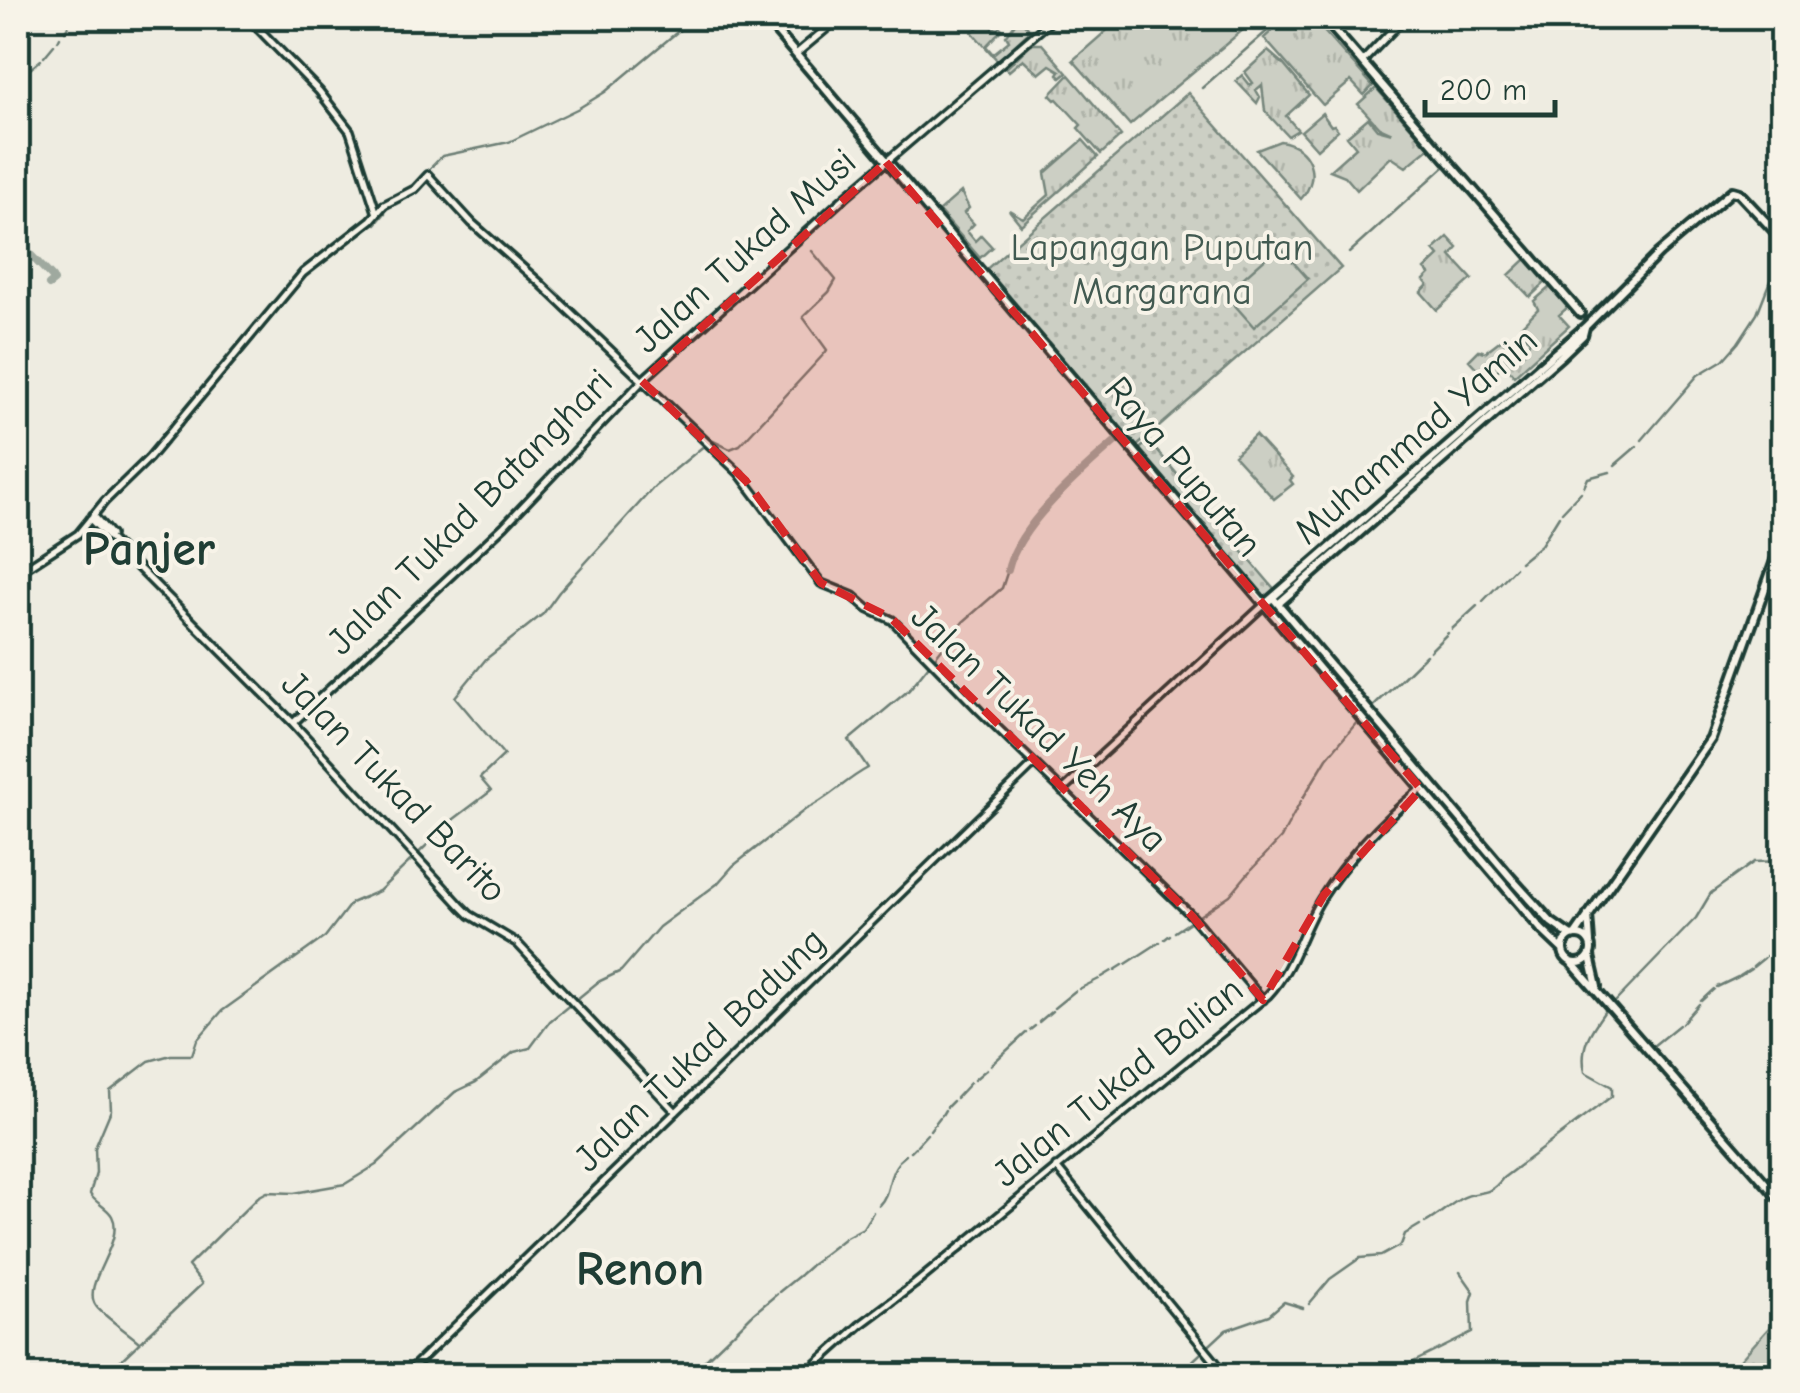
<svg xmlns="http://www.w3.org/2000/svg" width="1800" height="1393" viewBox="0 0 1800 1393" font-family="'Comic Neue',sans-serif">
<style>
.grass{fill:url(#grass-tufts);stroke:#76867c;stroke-width:2.5}
.park{fill:url(#park-dots);stroke:#76867c;stroke-width:2.5}
.pitch{fill:#cccfc4;stroke:#76867c;stroke-width:2.5}
.lines{fill:none;stroke-linecap:round;stroke-linejoin:round}
.stream{stroke:#6c7e74;stroke-width:2.5}
.river{stroke:#9fa99f;stroke-width:8}
.tertiary-casing{stroke:#1f3d34;stroke-width:12}
.secondary-casing{stroke:#1f3d34;stroke-width:14}
.tertiary{stroke:#f7f3e8;stroke-width:5}
.secondary{stroke:#f7f3e8;stroke-width:6}
.marked{fill:#d62828;fill-opacity:0.2;stroke:#d62828;stroke-width:8;stroke-dasharray:20 12;stroke-linejoin:round}
.labels{text-anchor:middle;dominant-baseline:central;stroke-width:8;stroke-linejoin:round;paint-order:stroke}
.park-label{font-size:38px;fill:#425a51;stroke:#f7f3e8}
.street-label{font-size:38px;fill:#1f3d34;stroke:#f7f3e8}
.district-label{font-size:48px;font-weight:bold;fill:#1f3d34;stroke:#f7f3e8}
</style>
<defs>
<pattern id="grass-tufts" width="24" height="20" patternUnits="userSpaceOnUse" patternTransform="scale(2.5)"><rect width="24" height="20" fill="#cccfc4"/><path d="M3 7l-1-3M5 7V3M7 7l1-3M15 17l-1-3M17 17v-4M19 17l1-3" fill="none" stroke="#afb3a9"/></pattern>
<pattern id="park-dots" width="8" height="8" patternUnits="userSpaceOnUse" patternTransform="scale(2.5)"><rect width="8" height="8" fill="#cccfc4"/><path d="M2 2h.1M6 6h.1" fill="none" stroke="#afb3a9" stroke-width="1.8" stroke-linecap="round"/></pattern>
</defs>
<rect width="100%" height="100%" fill="#eeece1"/>
<filter id="ink" filterUnits="userSpaceOnUse"><feTurbulence type="fractalNoise" baseFrequency=".01" numOctaves="2"/><feDisplacementMap in="SourceGraphic" scale="20" xChannelSelector="R" yChannelSelector="G"/><feConvolveMatrix kernelMatrix="1 2 1 2 8 2 1 2 1" color-interpolation-filters="sRGB"/></filter>
<g filter="url(#ink)">
<path class="grass" d="M978 18H991L988 22 993 28 998 25 1002 29 986 46 993 54 1009 41 1006 36 1019 18 1028 28V33L998 61 972 32 980 26Z
M1121 18H1257L1130 125 1073 60Z
M1286 18H1312L1373 86 1364 95 1351 81 1323 105 1264 38Z
M1031 44H1042L1067 73 1061 78 1058 74 1060 71 1050 65 1039 74 1023 59 1009 71 1006 68Z
M1268 51 1283 64 1309 95 1286 116 1298 130 1288 136 1265 111 1262 85 1256 90 1260 97 1257 103 1236 81 1242 75 1250 85 1253 83 1245 72Z
M1069 75 1121 136 1101 154 1078 128 1081 125 1057 99 1055 100 1050 95Z
M1376 88 1429 148 1406 167 1391 157 1357 190 1345 176 1330 170 1356 147 1347 136 1368 118 1377 129 1392 133 1379 127 1358 104Z
M1322 113 1331 126 1334 125 1338 130 1317 149 1301 131Z
M1083 140 1098 157 1021 225 1009 210 1023 218 1049 195 1045 173Z
M1280 141C1310 145 1322 176 1301 199L1257 150Z
M961 192 969 208 964 213 974 224 967 231 975 241 981 235 992 247 980 258 939 211Z
M1448 237 1458 248 1451 256 1472 279 1437 310 1421 292 1428 285 1424 280 1430 274 1425 269 1439 256 1434 250Z
M1527 258 1547 281 1530 297 1509 275Z
M1551 286 1569 306 1559 315 1569 326 1514 376 1505 364 1487 379 1469 360 1479 350 1485 352 1502 339 1516 358 1526 351 1524 348 1530 341 1519 328 1538 309 1534 301Z
M1255 435 1293 477 1290 480 1293 484 1274 499 1234 455Z
M1782 1313V1375H1727Z"/>
<path class="park" d="M1188 93 1341 268 1136 447 983 272Z
M1149 441 1277 592 1264 603 1136 452Z"/>
<path class="pitch" d="M1279 246 1308 279 1254 327 1225 294Z"/>
<g class="lines">
<path class="stream" d="M1316 18 1375 84
M65 31 73 18
M58 41 60 37
M44 57 54 45
M30 69 41 60
M1202 88 1282 18
M384 201 414 185 442 156 509 142 579 108 605 92 694 18
M376 224 385 213
M1349 253 1445 166 1378 87
M1642 440 1698 375 1723 360 1738 343 1757 314 1782 250
M1615 465 1637 446
M1584 487 1588 478 1610 472
M1562 512 1581 492
M1520 562 1541 545 1559 516
M1483 601 1515 568
M1452 629 1477 606
M1430 651 1448 633
M1372 708 1426 655
M1303 798 1327 758 1358 721
M1252 869 1281 838 1301 801
M1196 918 1230 895 1250 871
M1175 932 1190 922
M1165 939 1170 935
M1766 956 1782 948
M1126 964 1160 942
M1753 967 1764 958
M1115 970 1123 965
M1740 976 1751 969
M1102 977 1112 971
M1717 987 1738 977
M1079 989 1099 979
M1616 1001 1696 918 1711 893 1754 862 1782 861
M1701 1001 1714 989
M1054 1008 1075 991
M1039 1022 1052 1011
M1682 1023 1699 1004
M1030 1030 1035 1026
M1653 1046 1679 1025
M991 1065 1026 1033
M974 1080 987 1069
M956 1098 970 1083
M947 1107 953 1101
M942 1115 945 1110
M930 1130 940 1117
M917 1145 927 1134
M911 1151 915 1147
M899 1161 906 1155
M879 1205C891 1193 887 1176 898 1163
M1425 1223C1438 1216 1448 1206 1460 1199 1480 1188 1486 1200 1503 1178L1612 1096V1087L1585 1072C1579 1045 1592 1029 1607 1008
M846 1237 863 1228 873 1212
M819 1258 845 1238
M811 1265 818 1260
M801 1274 810 1266
M779 1292 800 1275
M1309 1304 1330 1279 1360 1258 1381 1256 1401 1245 1405 1234 1420 1225
M753 1314 777 1294
M734 1333 752 1315
M139 1342C129 1333 101 1314 96 1306 80 1284 126 1242 112 1216 107 1207 95 1203 90 1194L96 1173 95 1148 111 1110 110 1091 149 1061 171 1055H192L197 1040 222 1011 325 937 351 903 379 891 454 819 491 791 480 778 504 755 455 697 486 659 543 614 559 592 655 486 711 440 730 449 740 445 825 353 827 350 803 317 829 292 836 280 812 251
M707 1358 732 1334
M68 1376 71 1370 78 1376
M104 1376 202 1284 188 1266 258 1197 267 1192 294 1193 345 1184 376 1165 455 1092 476 1082 514 1052 530 1048 550 1021 598 982 621 971 659 927 717 884 733 866 806 809C829 799 845 780 868 768L849 740 909 690 963 622 1002 588 1008 570
M689 1376 705 1360
M1159 1376 1185 1368 1226 1330 1269 1315 1284 1302 1303 1308
M1385 1376 1472 1333 1471 1301 1474 1292 1460 1272"/>
<path class="river" d="M18 79 26 72
M18 242 52 277 54 281 49 285
M1008 570C1018 525 1082 471 1117 440"/>
<g class="tertiary-casing">
<path id="tertiary" d="M248 18 319 91 350 131 376 211
M796 54 839 18
M1363 61 1404 18
M93 515 111 535
M90 519 293 723 461 906 470 915 517 943 676 1112
M18 573 78 534 105 501 149 458 303 273 371 220 384 205 415 189 428 175 472 223 540 283 739 473 821 583 853 596 868 609 892 620 980 711 1192 916 1263 1000
M293 723 504 526 645 378 845 197 1054 18
M1062 791 1264 605
M1056 1167 1227 1376
M404 1376 1033 765
M803 1376 860 1325 915 1284 1268 995C1294 968 1301 931 1321 899 1347 858 1383 820 1421 789"/>
</g>
<g class="secondary-casing">
<path id="secondary" d="M765 18 1541 929 1563 950
M1324 18 1580 313
M1273 598 1511 878 1551 922 1571 936
M1278 604 1561 356 1583 335 1585 327
M1264 605 1585 327 1659 253 1732 191 1739 193 1782 239
M1588 915 1590 942
M1563 949a14 14 0 1 1 28 0a14 14 0 1 1-28 0Z
M1575 935 1711 739 1782 541
M1590 956 1597 987
M1572 963 1782 1202"/>
</g>
<use href="#tertiary" class="tertiary"/>
<use href="#secondary" class="secondary"/>
</g>
</g>
<path class="marked" d="M886 162 1421 789 1324 895 1263 1000 1192 916 891 618 821 583 746 481 642 381Z"/>
<g class="labels">
<g class="park-label">
<text x="1162" y="248">Lapangan Puputan<tspan x="1162" dy="44">Margarana</tspan></text>
</g>
<g class="street-label">
<text transform="translate(745 251) rotate(-42)">Jalan Tukad Musi</text>
<text transform="translate(1416 436) rotate(-41)">Muhammad Yamin</text>
<text transform="translate(1183 467) rotate(50)">Raya Puputan</text>
<text transform="translate(470 512) rotate(-45)">Jalan Tukad Batanghari</text>
<text transform="translate(1039 728) rotate(44)">Jalan Tukad Yeh Aya</text>
<text transform="translate(394 787) rotate(46)">Jalan Tukad Barito</text>
<text transform="translate(700 1050) rotate(-44)">Jalan Tukad Badung</text>
<text transform="translate(1118 1082) rotate(-39)">Jalan Tukad Balian</text>
</g>
<g class="district-label">
<text x="149" y="549">Panjer</text>
<text x="640" y="1269">Renon</text>
</g>
</g>
<rect width="1800" height="1393" fill="none" stroke="#f7f3e8" stroke-width="60"/>
<rect x="30" y="30" width="1740" height="1333" fill="none" stroke="#1f3d34" stroke-width="4" filter="url(#ink)"/>
<path d="M1425 100v15h130v-15" fill="none" stroke="#1f3d34" stroke-width="5"/>
<text x="1440" y="100" font-size="30" fill="#1f3d34" stroke="#f7f3e8" stroke-width="8" paint-order="stroke">200 m</text>
</svg>
